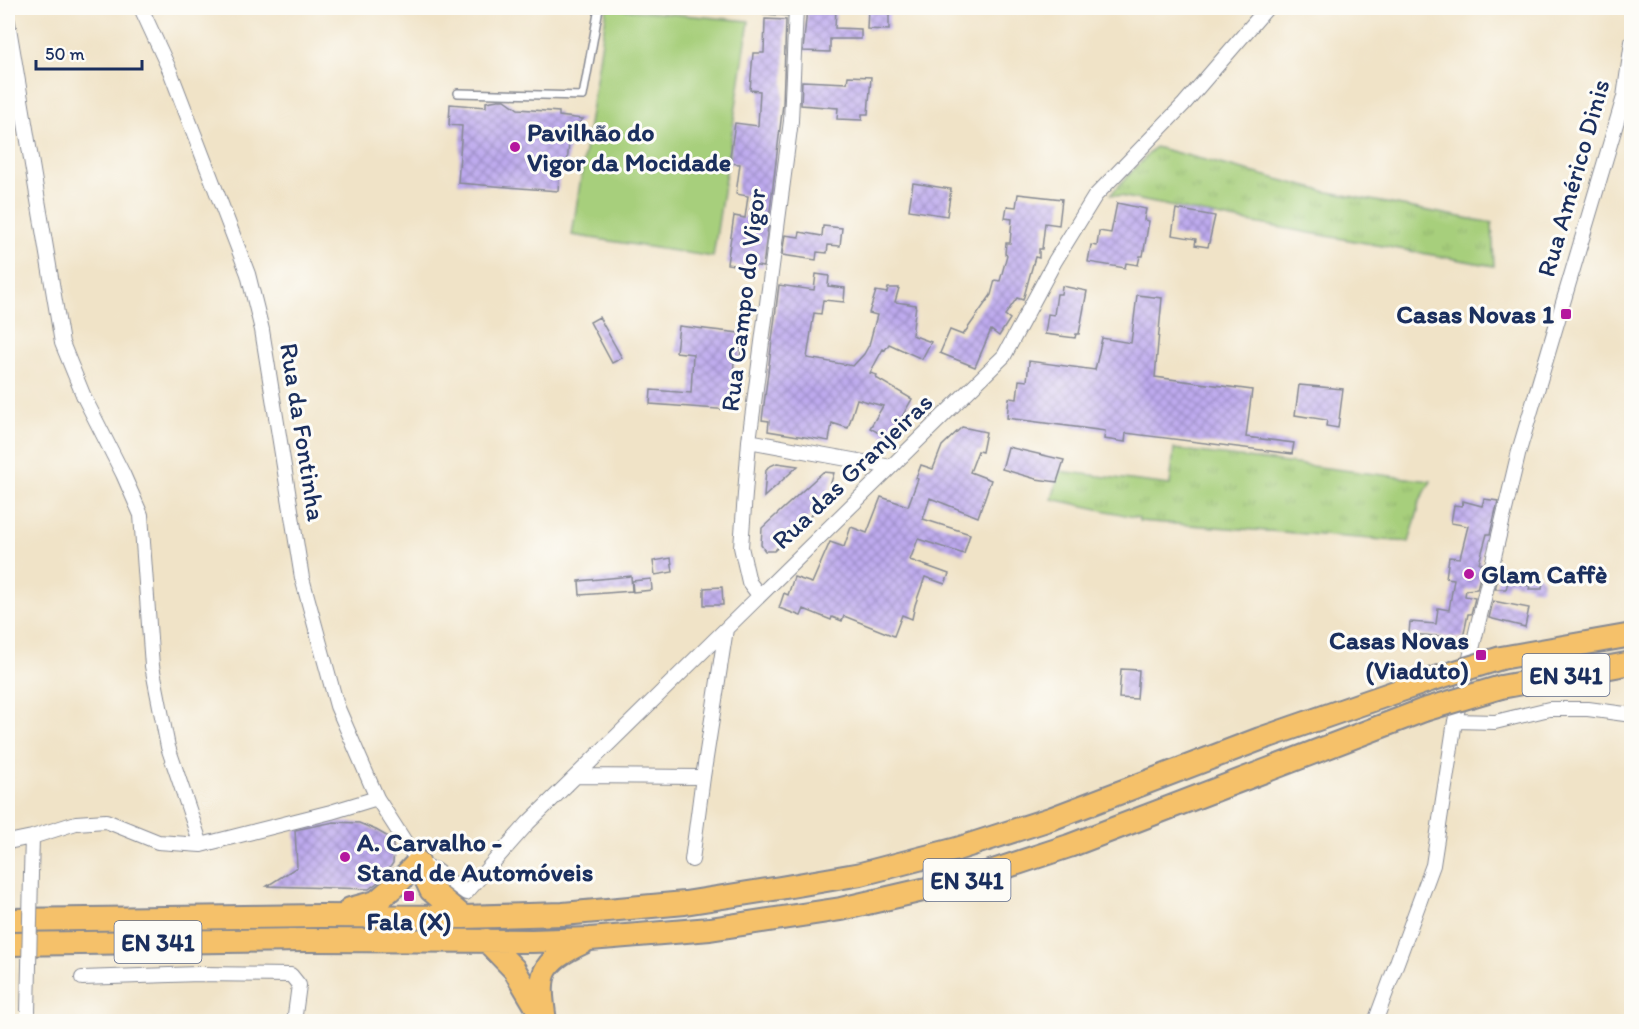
<svg xmlns="http://www.w3.org/2000/svg" width="1639" height="1029" viewBox="0 0 1639 1029" font-family="Itim,sans-serif">
<style>
.grass{fill:url(#grass-tufts);stroke:#617f6c;stroke-width:1.5}
.pitch{fill:#a7cf7b;stroke:#617f6c;stroke-width:1.5}
.building{fill:url(#building-cross-hatch)}
.lines{fill:none;stroke-linecap:round;stroke-linejoin:round}
.service-casing{stroke:#868992;stroke-width:10}
.minor-casing{stroke:#868992;stroke-width:16}
.trunk-casing{stroke:#868992;stroke-width:26}
.service{stroke:#fff;stroke-width:7}
.minor{stroke:#fff;stroke-width:14}
.trunk{stroke:#f5c16b;stroke-width:22}
.minor-bridge-casing{stroke:#868992;stroke-width:16;stroke-linecap:butt}
.trunk-bridge-casing{stroke:#868992;stroke-width:26;stroke-linecap:butt}
.minor-bridge{stroke:#fff;stroke-width:14}
.trunk-bridge{stroke:#f5c16b;stroke-width:22}
.poi-dot{fill:#b5179e;stroke:#fdfcf7;stroke-width:2}
.labels{text-anchor:middle;dominant-baseline:central;stroke-width:6;stroke-linejoin:round;paint-order:stroke}
.shield{fill:#fdfcf7;stroke:#5f6c8c;stroke-width:1.5}
.shield-label{font-size:24px;font-weight:bold;fill:#1b2f5e}
.poi-label{font-size:26px;font-weight:bold;fill:#1b2f5e;stroke:#fdfcf7;text-anchor:start}
.street-label{font-size:26px;fill:#1b2f5e;stroke:#fdfcf7}
</style>
<defs>
<pattern id="grass-tufts" width="24" height="20" patternUnits="userSpaceOnUse" patternTransform="scale(1.5)"><rect width="24" height="20" fill="#a7cf7b"/><path d="M3 7l-1-3M5 7V3M7 7l1-3M15 17l-1-3M17 17v-4M19 17l1-3" fill="none" stroke="#8fb26d"/></pattern>
<pattern id="building-cross-hatch" width="8" height="8" patternUnits="userSpaceOnUse" patternTransform="scale(1.5)"><rect width="8" height="8" fill="#beaaee"/><path d="M0 0l8 8M0 8l8-8" fill="none" stroke="#9a8bc4"/></pattern>
</defs>
<rect width="100%" height="100%" fill="#fdfcf7"/>
<filter id="ink" filterUnits="userSpaceOnUse"><feTurbulence type="fractalNoise" baseFrequency=".0167" numOctaves="2"/><feDisplacementMap in="SourceGraphic" scale="12" xChannelSelector="R" yChannelSelector="G"/><feConvolveMatrix kernelMatrix="1 2 1 2 8 2 1 2 1" color-interpolation-filters="sRGB"/></filter>
<filter id="wash" filterUnits="userSpaceOnUse"><feTurbulence type="fractalNoise" baseFrequency=".008" numOctaves="4" result="noise"/><feDisplacementMap in="SourceGraphic" scale="24" xChannelSelector="R" yChannelSelector="G"/><feGaussianBlur stdDeviation="1.35" result="paint"/><feColorMatrix in="noise" values="0 0 0 0 0 0 0 0 0 0 0 0 0 0 0 0 0 1.4 0 .05"/><feComposite in="paint" operator="in"/></filter>
<g filter="url(#wash)">
<rect width="100%" height="100%" fill="#f0e3c7"/>
<path class="grass" d="M1155 147 1323 191 1492 223 1494 266 1232 219 1111 194Z
M1174 449 1431 481 1418 505V511L1409 542 1139 521V518L1052 499 1060 471 1170 485Z"/>
<path class="pitch" d="M607 8 749 21 713 257 572 235Z"/>
<g id="blocks">
<path class="building" d="M807 8H836L835 28 861 29V39H830V52L803 51Z
M868 8H889V30L867 29Z
M765 19 786 20 783 104 763 267 752 265V268L727 264 734 216 745 218 748 196 736 194 740 164 729 163 735 123 758 126 760 91 750 90 753 53H764Z
M848 76 871 77 868 114H862V120L837 119 838 108 801 105 802 81 847 83Z
M498 100H505L518 109 559 112V116L583 119 570 131 567 165 560 164 558 191 458 183 462 126 449 125 450 104 486 107V102Z
M913 183 951 189 947 216 909 210Z
M1018 194 1062 199 1059 225 1045 223 1042 249H1039V258L1035 257 1023 300 1017 298 1005 315 1010 319 999 336 991 330 975 367 940 353 950 330 963 335 991 295 995 280 1000 281 1007 255 1005 254 1006 243H1010L1012 219 1005 218 1007 206 1016 207Z
M1117 203 1146 209 1144 220 1149 221 1143 256H1140L1138 265 1126 263 1125 268 1088 262 1091 245 1097 246 1099 231 1111 233Z
M1176 209 1215 216 1208 247 1195 245 1196 239 1172 235Z
M823 226 842 228 840 246 828 245 827 253 817 252 816 260 782 255 785 235 799 237 800 232 822 236Z
M816 274 829 276 828 286 845 288 844 302 823 300 821 314 814 313 807 358 853 366 864 354 869 345 877 315 869 313 876 291 887 293 888 288H899L895 302 916 305 912 335 931 342 922 359 889 344 885 350 883 349 870 373 877 375 876 378 912 399 889 439 870 428 883 406 857 399 848 428 832 423 829 441 768 431 769 421 762 420 779 285 814 290Z
M1062 286 1087 291 1079 334H1076L1075 338 1045 334 1048 314 1054 315 1057 294H1061Z
M1137 295 1162 298 1155 377 1252 390 1246 437 1294 443 1292 454 1126 433 1125 442 1104 439 1105 431 1007 418 1009 398 1017 399 1019 380 1027 381 1029 361 1095 370 1102 338 1131 343Z
M599 317 622 358 612 363 590 322Z
M679 326 739 333 737 348H741L740 362 734 361 731 410 650 404 651 390 691 393 693 354 676 352Z
M1299 385 1343 389 1338 428 1326 426 1327 420 1295 415Z
M962 427 986 432 982 452 978 451 970 472 991 480 978 517 930 498 923 519 970 534 964 554 918 539 910 560 949 574 945 584 925 577 915 605 912 619 902 615 894 636 844 616 842 621 832 617 831 620 804 609 801 616 779 608 784 593 788 595 794 577 812 583 830 542 844 547 851 527 867 533 881 497 908 506 918 479 916 478 921 465 933 469 942 446Z
M1008 447 1064 460 1057 482 1036 479 1002 469Z
M777 463 798 466 764 497 766 470 768 467Z
M823 472 834 473 828 492 833 494 774 551H765L761 545 762 528Z
M1484 499 1498 501 1490 534H1487L1479 563 1483 564 1477 589 1466 590 1465 596 1475 598 1471 614H1468L1463 638 1409 634 1410 622 1436 624 1438 608 1449 610 1454 579 1446 578 1449 557 1460 558 1468 526 1451 523 1454 505 1462 506 1463 501 1482 506Z
M671 558 673 572 655 575 653 561Z
M1501 568 1538 575 1543 580 1542 589H1529L1530 586 1508 582 1506 589H1495Z
M631 576 632 591 580 595 579 581Z
M651 579 652 590 633 592 632 581Z
M722 587 723 605H704V588Z
M1493 601 1529 608 1525 627 1489 618Z
M1121 669 1139 670 1137 699 1119 698Z
M334 822 359 823 376 830 392 839 394 851 393 863 382 879 369 889 267 886 297 867 295 830Z"/>
</g>
</g>
<g filter="url(#ink)">
<use href="#blocks" fill-opacity="0" stroke="#868992" stroke-width="1.5"/>
<g class="lines">
<g class="service-casing">
<path id="service" d="M741 8 796 12
M458 93 583 96 599 8"/>
</g>
<g class="minor-casing">
<path id="minor" d="M141 8 170 71 248 274 262 330 302 578 337 706 377 798 418 862 435 870 466 893 528 823 1004 356 1055 261 1095 196 1184 104 1267 8
M8 22 62 343 84 397 123 474 141 515 152 666 168 747 201 845
M749 441 891 467
M759 595 749 582 741 547 749 441 791 121 796 8
M1455 721 1495 722 1549 709H1588L1632 715
M576 776 703 777 726 629
M8 842 32 837 76 823 106 821 158 842 201 845 331 812 377 798
M692 860 703 777
M31 874 32 837
M82 978 199 974 291 975 299 985 294 1022
M1375 1022 1433 865 1455 721 1519 451 1624 97 1632 42"/>
</g>
<g class="trunk-casing">
<path id="trunk" d="M1501 658 1632 635
M1501 687 1632 663
M350 909 376 902 397 884 418 862 431 890 463 917
M8 920 322 916 463 917 563 914 685 903 780 888 861 874 957 849 1053 818 1260 739 1430 680
M486 940 514 969 540 1013
M8 944 308 940 532 941 590 939 710 929 841 909 966 880 1069 846 1424 710
M545 1021C538 974 539 963 584 942"/>
</g>
<use href="#service" class="service"/>
<use href="#minor" class="minor"/>
<use href="#trunk" class="trunk"/>
<g class="minor-bridge-casing">
<path id="minor-bridge" d="M28 1012 31 874"/>
</g>
<g class="trunk-bridge-casing">
<path id="trunk-bridge" d="M1430 680 1501 658
M1424 710 1501 687"/>
</g>
<use href="#minor-bridge" class="minor-bridge"/>
<use href="#trunk-bridge" class="trunk-bridge"/>
</g>
</g>
<g class="poi-dot">
<circle cx="515" cy="147" r="6"/>
<rect x="1560" y="308" width="12" height="12" rx="3"/>
<circle cx="1469" cy="574" r="6"/>
<rect x="1475" y="649" width="12" height="12" rx="3"/>
<circle cx="345" cy="857" r="6"/>
<rect x="403" y="890" width="12" height="12" rx="3"/>
</g>
<g class="labels">
<g class="shield">
<rect x="1522.5" y="654" width="87" height="42" rx="4.5"/>
<rect x="923.5" y="859" width="87" height="42" rx="4.5"/>
<rect x="114.5" y="921" width="87" height="42" rx="4.5"/>
</g>
<g class="shield-label">
<text x="1566" y="675">EN 341</text>
<text x="967" y="880">EN 341</text>
<text x="158" y="942">EN 341</text>
</g>
<g class="poi-label">
<text x="527" y="132">Pavilhão do<tspan x="527" dy="30">Vigor da Mocidade</tspan></text>
<text x="1554" y="314" text-anchor="end">Casas Novas 1</text>
<text x="1481" y="574">Glam Caffè</text>
<text x="1469" y="640" text-anchor="end">Casas Novas<tspan x="1469" dy="30">(Viaduto)</tspan></text>
<text x="357" y="842">A. Carvalho -<tspan x="357" dy="30">Stand de Automóveis</tspan></text>
<text x="409" y="921" text-anchor="middle">Fala (X)</text>
</g>
<g class="street-label">
<text transform="translate(1573 178) rotate(-74)">Rua Américo Dinis</text>
<text transform="translate(743 300) rotate(-83)">Rua Campo do Vigor</text>
<text transform="translate(303 432) rotate(81)">Rua da Fontinha</text>
<text transform="translate(852 471) rotate(-44)">Rua das Granjeiras</text>
</g>
</g>
<rect width="1639" height="1029" fill="none" stroke="#fdfcf7" stroke-width="30"/>
<path d="M36 60v9h106v-9" fill="none" stroke="#1b2f5e" stroke-width="3"/>
<text x="45" y="60" font-size="18" fill="#1b2f5e" stroke="#fdfcf7" stroke-width="4.5" paint-order="stroke">50 m</text>
</svg>
